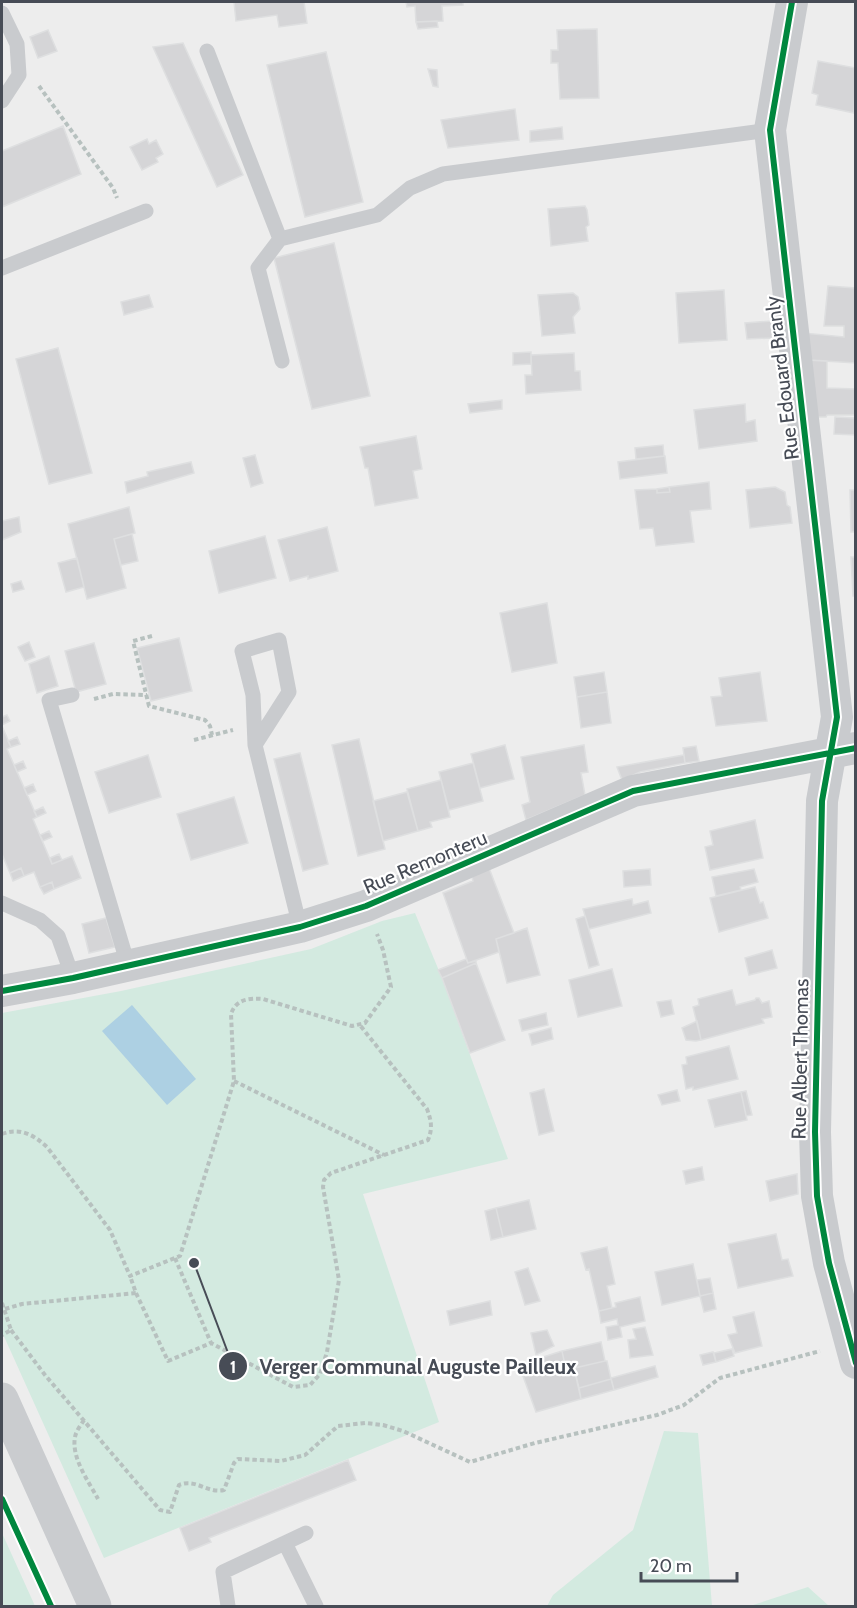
<svg xmlns="http://www.w3.org/2000/svg" width="857" height="1608" viewBox="0 0 857 1608" font-family="Cabin,sans-serif">
<style>
.green{fill:#d3eae0}
.water{fill:#add0e3}
.building{fill:#d5d5d7;stroke:#dedfe0;stroke-width:1.5}
.lines{fill:none;stroke-linecap:round;stroke-linejoin:round}
.path{stroke:#b7c1bf;stroke-width:4;stroke-dasharray:4.5 3;stroke-linecap:butt}
.lane{stroke:#c9cbce;stroke-width:15}
.street{stroke:#c9cbce;stroke-width:32}
.secondary{stroke:#cacccf;stroke-width:33}
.cycleway-casing{stroke:#fff;stroke-width:10}
.cycleway{stroke:#00873e;stroke-width:6}
.labels{text-anchor:middle;dominant-baseline:central;stroke-width:4.5;stroke-linejoin:round;paint-order:stroke}
.street-label{font-size:20px;fill:#474c56;stroke:#fff}
.leader{fill:none;stroke:#474c56;stroke-width:2}
.callout-dot{fill:#474c56;stroke:#fff;stroke-width:2}
.mark-label{font-size:18px;text-anchor:middle;font-weight:bold;fill:#fff}
.callout-label{font-size:21px;text-anchor:middle;font-weight:bold;fill:#474c56;stroke:#fff;stroke-width:4.5;stroke-linejoin:round;paint-order:stroke}
</style>
<rect width="100%" height="100%" fill="#ededed"/>
<path class="green" d="M415 913 442 978 508 1159 363 1194 439 1422 104 1558 2 1332V1013L121 991 311 949 382 921Z
M664 1431 698 1433 712 1606H547L553 1595 633 1530Z
M2 1533 35 1606H2Z
M808 1587 829 1606H750Z"/>
<path class="water" d="M132 1005 196 1079 167 1105 102 1031Z"/>
<path class="building" d="M234 2H304L307 23 279 27 277 15 236 21Z
M406 2H463V5L442 6 443 21 416 22 415 6 407 7Z
M437 21 438 27 418 29 416 22Z
M597 29 599 98 560 99 558 63H551V50H558L557 30Z
M48 30 57 51 38 58 30 37Z
M183 43 243 175 217 187 153 47Z
M326 52 363 202 305 217 267 65Z
M818 61 856 68 854 113 816 105 818 95 812 93Z
M428 69 437 70 438 87 433 86Z
M515 109 519 140 448 148 441 120Z
M63 126 81 174 2 207V151Z
M562 127 563 139 530 142V131Z
M147 139 149 144 156 140 163 154 156 158 158 162 142 170 130 147Z
M585 206 587 210 589 225 586 227 588 241 551 246 548 209Z
M334 243 370 396 312 409 274 258Z
M828 286 856 288V363L808 360 804 333 844 337V326H824Z
M724 290 727 340 679 343 676 293Z
M573 293 578 297 580 309 573 317 575 333 542 336 538 295Z
M149 295 153 307 124 315 121 302Z
M772 321 774 338 747 339 745 323Z
M58 348 92 473 49 484 16 359Z
M531 352V364L513 365V353Z
M574 353 575 371H580L581 390 526 394 525 375H532L531 355Z
M808 360 827 361V388L856 389V415H827L826 417H814Z
M502 400V409L470 413 468 404Z
M745 404 746 422 755 420 757 441 699 449 694 410Z
M835 417 856 418V435L834 434Z
M416 436 422 469 413 471 418 498 375 506 368 468H365L360 447Z
M663 445 664 456 636 459 635 448Z
M255 455 263 483 251 487 243 458Z
M665 456 667 473 620 479 618 462Z
M191 462 194 473 127 493 125 482 148 476 147 472Z
M709 482 711 509 690 511 694 542 656 546 653 528 640 529 635 490 657 489V493L670 492 669 487Z
M669 487 670 492 657 493V489Z
M775 487 785 492 787 505 790 507 792 523 750 528 746 490Z
M850 490H856V532H851Z
M129 507 135 533 114 539 126 588 87 599 68 524Z
M19 517 21 532 2 540V521Z
M327 527 338 571 308 579V576L290 581 278 540Z
M132 534 138 561 121 565 114 539Z
M265 536 276 578 219 593 209 551Z
M851 557H856V596H853Z
M77 558 84 587 66 592 58 563Z
M21 581 24 589 13 592 11 584Z
M547 603 557 663 512 672 500 613Z
M179 638 192 691 151 701 137 648Z
M29 642 35 657 25 661 18 647Z
M94 643 106 684 76 692 65 651Z
M49 656 58 686 37 693 29 664Z
M604 672 607 692 577 697 574 677Z
M760 672 767 721 716 726 711 697 722 696 719 678Z
M607 692 611 723 581 728 577 697Z
M7 715 10 721 2 725V717Z
M2 726 11 747 7 749 37 817 33 819 52 864 72 856 81 878 54 889 52 882 40 887 34 872 24 876 21 868 10 873 2 854Z
M17 737 20 744 11 747 8 741Z
M359 739 385 849 358 856 332 745Z
M505 745 514 779 480 788 471 754Z
M584 745 588 772 581 773 585 795 526 820 522 805 530 802 521 757Z
M696 746 699 761 685 763 683 748Z
M300 753 328 864 303 871 274 759Z
M148 755 161 797 109 813 95 772Z
M684 755 685 763 640 772 622 780 617 767Z
M23 761 26 768 17 772 14 765Z
M473 763 483 801 449 810 439 772Z
M441 780 450 817 430 822 432 827 418 831 407 789Z
M33 784 36 791 27 795 24 788Z
M407 792 418 831 383 841 373 801Z
M234 797 248 843 191 860 177 814Z
M43 807 46 813 37 817 34 811Z
M755 820 763 858 710 870 705 847 713 845 710 831Z
M49 831 52 837 43 841 40 835Z
M59 854 62 860 52 864 50 858Z
M21 868 24 876 13 881 10 873Z
M489 868 514 933 496 939 499 952 468 963 443 893 473 881 472 877Z
M650 869 651 885 624 887 623 871Z
M754 869 758 882 740 887 741 890 716 896 712 877Z
M52 882 54 889 44 894 40 887Z
M755 887 760 903 763 902 768 918 719 932 710 898Z
M632 899 633 905 648 901 651 913 589 929 583 909Z
M585 916 599 965 589 968 576 919Z
M106 918 115 947 89 953 82 924Z
M527 928 540 975 507 983 496 939Z
M772 950 777 968 749 975 745 958Z
M466 959 468 963 476 961V963L442 978 438 970Z
M476 963 505 1040 470 1053 442 978Z
M612 969 622 1006 578 1017 569 980Z
M732 990 736 1005 755 1000 756 998H759L762 1003 769 1001 772 1017 762 1019 764 1023 701 1040 693 1007 699 1005 698 999Z
M671 1000 674 1014 661 1017 657 1002Z
M546 1013 548 1025 522 1031 519 1020Z
M697 1021 701 1040 696 1041 686 1040 682 1028Z
M551 1028 553 1039 532 1045 529 1034Z
M729 1046 738 1079 693 1090V1087L686 1089 682 1065 687 1064 686 1057Z
M544 1089 554 1131 539 1135 530 1093Z
M677 1090 680 1101 662 1105 658 1095Z
M746 1091 752 1115 746 1116 741 1092Z
M741 1092 747 1120 715 1127 708 1100Z
M702 1167 704 1180 686 1184 683 1171Z
M797 1174 798 1194 770 1201 766 1181Z
M529 1200 536 1229 503 1237 496 1208Z
M496 1208 503 1237 491 1240 485 1211Z
M776 1234 782 1260 788 1259 793 1276 738 1288 728 1244Z
M607 1247 615 1284 607 1286 612 1308 599 1311 589 1269 586 1270 581 1253Z
M693 1264 700 1296 662 1305 655 1272Z
M528 1268 540 1301 525 1305 515 1272Z
M710 1278 713 1293 700 1296 697 1280Z
M713 1293 716 1309 704 1312 700 1296Z
M640 1297 645 1321 620 1327 622 1337 608 1340 606 1327 618 1325 617 1319 601 1323 599 1311 616 1307 615 1303Z
M490 1301 492 1315 450 1325 447 1311Z
M754 1312 762 1346 735 1353 728 1335 737 1333 733 1317Z
M645 1327 653 1355 630 1358 628 1340 636 1339 633 1329Z
M547 1330 554 1346 536 1355 531 1333Z
M601 1342 605 1361 566 1370 562 1351Z
M732 1349 734 1356 716 1362 714 1353Z
M562 1351 566 1370 574 1368 581 1399 536 1412 523 1376 541 1372 537 1359Z
M713 1352 716 1362 703 1365 700 1355Z
M605 1361H607L611 1379 579 1388 574 1368Z
M655 1366 658 1377 614 1390 611 1378Z
M611 1379 614 1390 581 1399 579 1388Z
M348 1460 356 1480 209 1538 211 1542 189 1551 180 1528Z"/>
<g class="lines">
<path class="path" d="M39 86 113 188 117 198
M152 636 133 641 149 706 205 720 210 726 212 735
M94 699 113 694 147 695
M194 740 233 730
M234 1081 384 1155
M2 1134C20 1127 34 1135 47 1147L110 1230 130 1276 180 1256 234 1081 231 1014C236 999 249 998 263 999L352 1026 365 1023 391 987 383 950 377 934
M175 1258 211 1343
M136 1293 168 1361 211 1343 293 1387 310 1385 320 1374 327 1352 339 1280 323 1187 324 1180 331 1173 428 1140C433 1128 431 1120 427 1109L359 1024
M2 1303 11 1330 2 1335
M5 1309 22 1304 136 1293 130 1276
M11 1330 45 1375 160 1510 170 1512 179 1485C196 1478 208 1494 224 1490L234 1463 238 1459 281 1461 305 1455 338 1426 365 1423 383 1425 403 1431 470 1462 535 1443 657 1415 684 1405 720 1378 820 1351
M84 1420C81 1425 76 1431 75 1437 71 1458 89 1482 98 1499"/>
<path class="lane" d="M2 13 17 44 19 75 2 101
M207 51 280 239 377 215 410 188 443 174 770 130
M280 239 258 268 282 361
M2 268 146 211
M72 695 49 700 128 965
M255 745 289 692 279 640 242 651 253 695 255 745 300 927
M2 903 40 920 58 936 73 978
M285 1543 316 1606
M228 1606 223 1572 306 1533"/>
<path class="street" d="M792 2 770 130 837 717 822 801 815 1132 817 1196 829 1263 856 1363
M2 991 73 978 300 927 366 906 633 791 856 748"/>
<path class="secondary" d="M2 1399 95 1606"/>
<g class="cycleway-casing">
<path id="cycleway" d="M792 2 770 130 837 717 822 801 815 1132 817 1196 829 1263 856 1363
M2 991 73 978 300 927 366 906 633 791 856 748
M2 1499 51 1606"/>
</g>
<use href="#cycleway" class="cycleway"/>
</g>
<g class="labels">
<g class="street-label">
<text transform="translate(782 378) rotate(-97)">Rue Edouard Branly</text>
<text transform="translate(425 862) rotate(-23)">Rue Remonteru</text>
<text transform="translate(800 1059) rotate(-89)">Rue Albert Thomas</text>
</g>
</g>
<path class="leader" d="M194 1263L233 1366"/>
<g class="callout-dot">
<circle cx="194" cy="1263" r="6"/>
<circle cx="233" cy="1366" r="15"/>
</g>
<g class="mark-label">
<text x="233" y="1373">1</text>
</g>
<g class="callout-label">
<text x="418" y="1374">Verger Communal Auguste Pailleux</text>
</g>
<rect width="857" height="1608" fill="none" stroke="#474c56" stroke-width="6"/>
<path d="M641 1572v9h96v-9" fill="none" stroke="#474c56" stroke-width="3"/>
<text x="650" y="1572" font-size="18" fill="#474c56" stroke="#ffffff" stroke-width="4.5" paint-order="stroke">20 m</text>
</svg>
